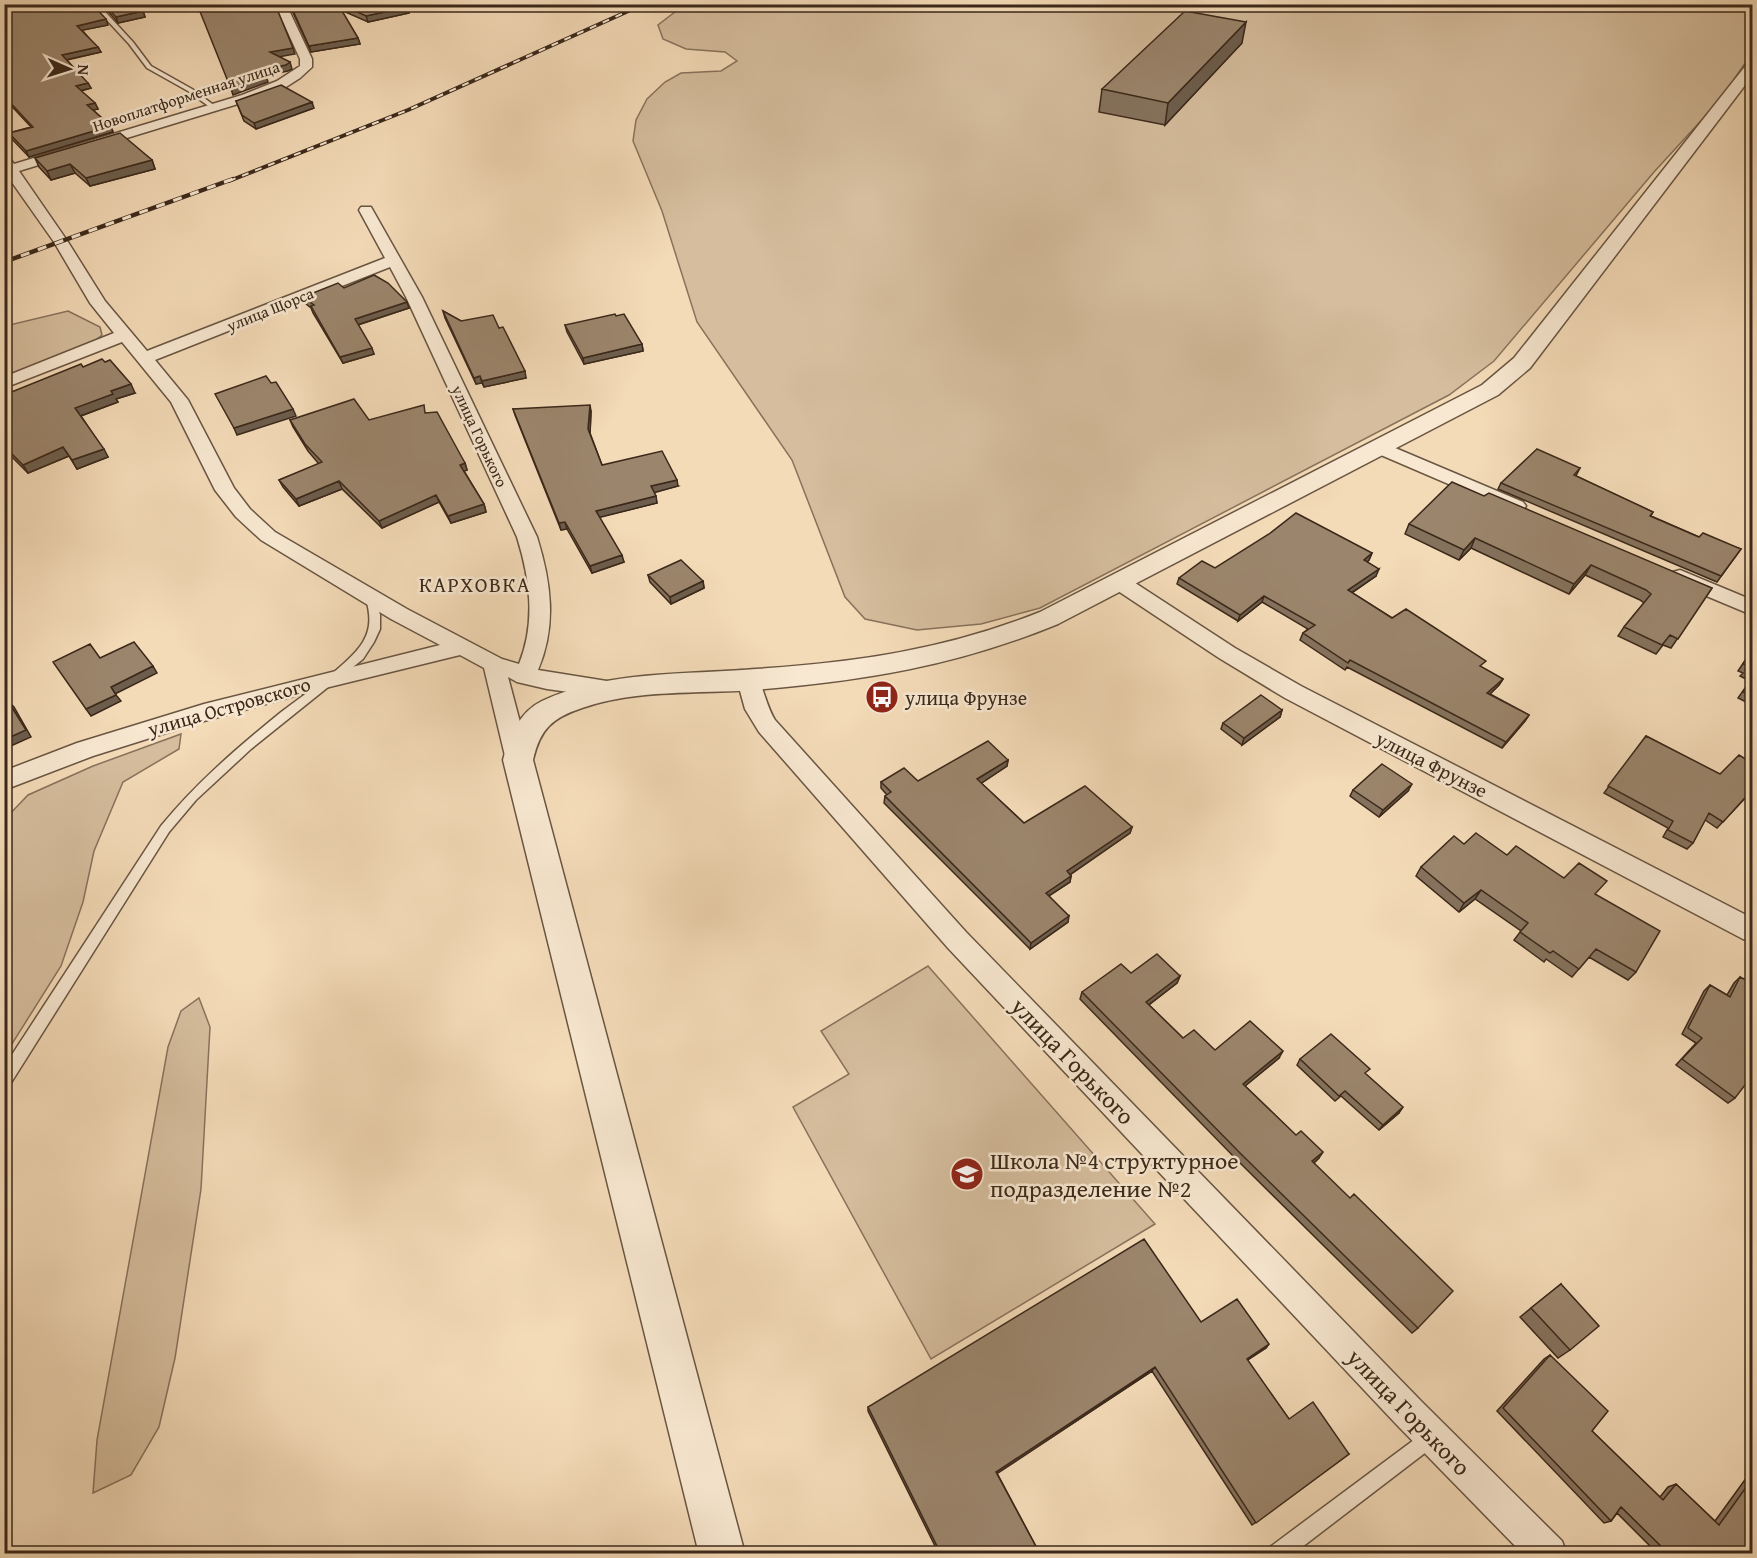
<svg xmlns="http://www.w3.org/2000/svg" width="1757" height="1558" viewBox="0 0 1757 1558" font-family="'Gentium Book Plus',serif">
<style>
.green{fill:#d5bd9d;stroke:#88725c;stroke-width:1.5}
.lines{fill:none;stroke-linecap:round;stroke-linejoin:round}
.service-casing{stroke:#695542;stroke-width:3}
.minor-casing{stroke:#695542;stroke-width:3}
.tertiary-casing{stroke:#695542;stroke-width:3}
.service{fill:#f8e8d1;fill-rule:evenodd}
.minor{fill:#f8e8d1;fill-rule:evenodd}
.tertiary{fill:#f8e8d1;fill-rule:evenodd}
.rail-far1-casing{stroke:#3b281a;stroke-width:4}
.rail-casing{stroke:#3b281a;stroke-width:4.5}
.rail-far1{stroke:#f8e8d1;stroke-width:2;stroke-dasharray:7;stroke-linecap:butt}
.rail{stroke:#f8e8d1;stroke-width:3;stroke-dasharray:9;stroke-linecap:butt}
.wall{fill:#85725d;stroke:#3b281a;stroke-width:1.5}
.shaded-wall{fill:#6c5d4c;stroke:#3b281a;stroke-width:1.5}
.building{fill:#9b856c;stroke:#3b281a;stroke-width:1.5}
.labels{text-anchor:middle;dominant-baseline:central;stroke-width:5;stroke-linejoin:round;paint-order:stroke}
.far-street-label{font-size:16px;fill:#3b281a;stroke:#f8e8d1}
.poi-label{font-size:20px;fill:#3b281a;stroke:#f8e8d1;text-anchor:start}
.street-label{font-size:20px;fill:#3b281a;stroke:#f8e8d1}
.neighbourhood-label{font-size:21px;letter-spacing:1.5px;fill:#3b281a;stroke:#f8e8d1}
.near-street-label{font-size:24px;fill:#3b281a;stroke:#f8e8d1}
.near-poi-label{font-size:24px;fill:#3b281a;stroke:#f8e8d1;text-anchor:start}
</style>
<rect width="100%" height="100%" fill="#f4dbb8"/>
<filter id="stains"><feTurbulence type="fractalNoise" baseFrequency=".00333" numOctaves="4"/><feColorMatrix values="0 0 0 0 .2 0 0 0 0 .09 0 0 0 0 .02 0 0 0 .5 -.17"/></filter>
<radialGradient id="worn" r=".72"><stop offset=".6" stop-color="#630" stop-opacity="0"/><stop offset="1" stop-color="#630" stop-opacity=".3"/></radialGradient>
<path class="green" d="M684 5H1752V53L1720 100 1654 172 1494 361 1449 395 1040 608 981 624 917 630 865 619 845 597 792 460 697 322 662 211 633 141 636 120 647 99 665 82 681 73 721 71 737 61 725 52 686 49 663 39 658 25Z
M68 311 100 327 102 335 91 344 5 379V326Z
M181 734 179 749 123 782 94 851 83 902 61 966 5 1055V819L28 795 93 766Z
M928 966 1155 1224 931 1359 793 1107 849 1074 821 1031Z
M199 998 210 1027 201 1189 175 1358 159 1427 131 1475 93 1493 97 1440 168 1047 181 1011Z"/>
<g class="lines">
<g class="service-casing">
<path id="service" d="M92 4H98L133 42 151 66 192 89 215 106V108H211L188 91 147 68 129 44Z
M371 594 376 598 380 615V629L374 642 363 659 251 749 196 800 169 832 9 1086 4 1088V1067L161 826C196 783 237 748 280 713 302 696 350 664 363 642 372 627 370 614 366 598Z
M1432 1428 1438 1431 1441 1437 1438 1443 1293 1554H1268L1270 1547 1426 1431Z"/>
</g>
<g class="minor-casing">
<path id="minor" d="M275 4H286L312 59V67L300 78 286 87 251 100 19 171 68 242 105 301 147 351 385 258 359 210 361 207H371L422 297 537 537C551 582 557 625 538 670L613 682 621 684 624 690 621 696 613 698 547 689 517 682 508 677 530 760 526 766 518 769 510 766 506 760 484 668 460 655 313 691 204 721 93 756 4 790V771L77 743 204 704 440 645 391 619 261 540 236 517 215 490 171 402 122 342 4 388V377L114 333 90 303 54 242 4 171V156L9 157 14 164 242 95 277 81 300 66V59ZM390 267 406 297 517 537C530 579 536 622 519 664L502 659 407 609 275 532 250 509 234 488 188 400 155 360Z
M1381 442 1523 502 1526 506 1523 510H1509L1374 452 1372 448 1374 444Z
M1680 570 1752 600V615L1673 582 1670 577 1673 572Z
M1119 575 1126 577 1235 648 1301 686 1752 918V942L1743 939 1285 698 1219 658 1112 587 1109 582 1112 577Z
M748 672 756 674C764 689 766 705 775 720L966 932 1421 1401 1562 1541 1567 1554H1523L1397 1425 948 948 759 732 745 709 737 680 740 674Z"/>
</g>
<g class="tertiary-casing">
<path id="tertiary" d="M1752 62V76L1530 368 1498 395 1058 624C956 666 863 681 754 690 698 694 636 689 582 708 552 718 540 729 533 760L745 1554H699L503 760C509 737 519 712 542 701 608 670 685 675 756 669 858 662 944 650 1040 612L1482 385 1514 358 1747 64Z"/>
</g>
<use href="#service" class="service"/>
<use href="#minor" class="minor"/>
<use href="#tertiary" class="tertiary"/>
<g class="rail-far1-casing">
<path id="rail-far1" d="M229 181 408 110 644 4"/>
</g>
<g class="rail-casing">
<path id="rail" d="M4 262 233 179"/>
</g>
<use href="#rail-far1" class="rail-far1"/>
<use href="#rail" class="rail"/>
</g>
<path class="wall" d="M4 4 108 25 82 30 101 52 67 60 91 88 81 91 95 103 98 109 93 110 111 126 113 132 29 157 12 139 9 133 31 127 4 98Z
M102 4H135L143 11 145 17 118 23Z
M289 4H404L409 13 368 22 341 10 358 38 360 44 311 52Z
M1242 43 1165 125 1099 112 1102 89Z
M236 101 314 108 256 129 244 121Z
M35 158 152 160 155 169 90 186 75 173 51 180 39 167Z
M344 288 409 308 358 325 374 354 343 363 313 313 311 308 305 303 303 297Z
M443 311 461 321 499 328 526 378 484 387 482 383 476 384 445 318Z
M565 325 642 344 643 351 584 364 567 332Z
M83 367 135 393 116 399 118 402 81 416 108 457 77 469 69 456 28 473 7 452 4 453V395Z
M513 409 591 411 590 433 602 465 678 486 654 492 657 503 599 517 624 562 592 573 567 529 561 530 515 415Z
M427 413 465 463 467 470 464 471 484 504 486 512 451 523 439 502 382 528 342 489 299 506 283 487 279 480 319 464 308 451 293 427 290 420H369Z
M1580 468 1576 476 1653 512 1651 516 1699 537 1741 549 1717 582 1498 489 1501 483Z
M1484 496 1712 588 1671 648 1663 645 1656 654 1618 636 1624 627 1644 603 1640 600 1585 575 1569 594 1471 548 1459 560 1405 534 1409 524Z
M1372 553 1369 560 1367 562 1376 576 1352 593 1392 618 1503 679 1499 685 1490 694 1529 715 1525 721 1502 748 1347 667 1345 670 1300 640 1303 633 1308 629 1262 602 1238 621 1177 584 1179 578 1215 568Z
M648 575 703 581 704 588 671 604 650 582Z
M1752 650V705L1738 698 1750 681 1740 676 1743 673 1738 671Z
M1282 710 1280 717 1242 745 1221 729 1223 723Z
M1646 736 1752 791 1717 828 1705 820 1693 843 1687 849 1663 837 1668 828 1604 793Z
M1008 760 1007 766 981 783 1024 823 1132 827 1130 833 1070 875 1071 876 1070 882 1049 896 1068 922 1030 949 884 803 885 796 887 795 881 788V782L918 781Z
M1353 790 1408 791 1379 817 1350 796Z
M1464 844 1507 855 1564 878 1595 894 1636 972 1628 980 1589 957 1572 977 1546 959 1544 962 1514 940 1521 931 1475 899 1459 912 1416 876 1421 867Z
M1131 973 1180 976 1177 983 1149 1005 1183 1038 1215 1050 1279 1058 1245 1086 1319 1158 1314 1163 1418 1328 1412 1333 1237 1160 1080 999 1082 992Z
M1740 977 1748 1038 1735 1098 1728 1103 1676 1065 1696 1043 1682 1034 1704 991 1710 985 1727 995 1734 983Z
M1300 1059 1366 1075 1399 1113 1379 1130 1341 1096 1335 1101 1297 1065Z
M1561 1284 1570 1350 1558 1358 1520 1317Z
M1201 1322 1266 1348 1247 1360 1289 1419 1349 1454 1252 1525 1152 1371 997 1473 1040 1554H939L868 1411V1407Z
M1550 1355 1592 1431 1660 1497 1668 1487 1676 1484 1715 1521 1752 1470V1554H1658L1617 1513 1611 1521 1604 1523 1497 1411 1544 1359Z"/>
<path class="shaded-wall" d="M408 7 409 13 368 22 366 16Z
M143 11 145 17 118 23 116 17Z
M106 19 108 25 79 31 77 26Z
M1246 22 1242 43 1165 125 1168 103Z
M358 38 360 44 311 52 309 46Z
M98 47 101 52 65 60 62 55Z
M293 48 295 54 273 58 270 52Z
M290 62 292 69 288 71 259 77 256 71Z
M266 76 268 82 233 95 231 89Z
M88 83 91 88 79 91 76 86Z
M312 102 314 108 256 129 254 123Z
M95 103 98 109 90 111 87 105Z
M111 126 113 132 29 157 26 151Z
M152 160 155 169 90 186 86 178Z
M70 164 75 173 51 180 47 171Z
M407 302 409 308 357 325 355 319Z
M642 344 643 351 584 364 583 358Z
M372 348 374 354 343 363 340 357Z
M525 371 526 378 484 387 482 381Z
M480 376 482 383 476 384 474 378Z
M131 384 135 393 116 399 118 402 80 416 75 408 111 391Z
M590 405 591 411 590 436 588 429Z
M293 409 296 416 237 435 234 428Z
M63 447 69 456 28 473 23 465Z
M104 449 108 457 77 469 72 460Z
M465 463 467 470 462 472 460 465Z
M677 480 678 486 653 493 651 486Z
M339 481 342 489 299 506 296 499Z
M436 495 439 502 382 528 379 521Z
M656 496 657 503 597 518 596 511Z
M484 504 486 512 451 523 448 516Z
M565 522 567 529 561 530 559 523Z
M1475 538 1471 548 1459 560 1464 550Z
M1372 553 1369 560 1362 567 1364 560Z
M622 555 624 562 592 573 590 566Z
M1591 565 1585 575 1569 594 1574 584Z
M1379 569 1376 576 1345 597 1348 590Z
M703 581 704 588 671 604 670 597Z
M1264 596 1262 602 1238 621 1240 615Z
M153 666 157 673 115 694 111 687Z
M1503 679 1499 685 1484 700 1487 693Z
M116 695 121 701 91 716 86 709Z
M8 701 14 707 31 737 4 749Z
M1282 710 1280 717 1242 745 1244 738Z
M1529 715 1525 721 1502 748 1506 742Z
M1008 760 1007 766 977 786V779Z
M1412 784 1408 791 1379 817 1383 810Z
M1132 827 1130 833 1065 878 1067 871Z
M1071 876 1070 882 1044 899 1046 893Z
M1481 890 1475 899 1459 912 1464 903Z
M1069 916 1068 922 1030 949 1031 943Z
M1180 976 1177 983 1143 1009 1146 1002Z
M1283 1051 1279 1058 1239 1091 1243 1084Z
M1403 1107 1399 1113 1379 1130 1383 1125Z
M1323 1152 1319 1158 1308 1168 1312 1161Z
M1269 1344 1266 1348 1243 1363 1247 1359Z
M1155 1367 1152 1371 995 1475 996 1472Z"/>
<path class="building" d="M4 4H20L23 8 42 4H92L106 19 77 26 98 47 62 55 88 83 76 86 95 103 87 105 111 126 26 151 9 133 33 127 4 96Z
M104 4H135L143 11 116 17Z
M197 4H275L293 48 270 52 290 62 286 65 256 71 266 76 231 89Z
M290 4H338L358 38 309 46Z
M340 4H404L408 7 366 16Z
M1185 11 1246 22 1168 103 1102 89Z
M281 85 312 102 254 123 242 115 236 101Z
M120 133 152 160 86 178 70 164 47 171 35 158Z
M374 275 388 283 407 302 355 319 372 348 340 357 311 306 314 305 303 297 338 283 344 288Z
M443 311 461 321 493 315 499 328 503 327 525 371 482 381 480 376 474 378Z
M615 314 616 316 624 314 642 344 583 358 565 325Z
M102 359 105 362 110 360 131 384 111 391 113 394 75 408 104 449 72 460 63 447 23 465 4 446V395L81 364 83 367Z
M266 376 271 383 276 382 293 409 234 428 215 394Z
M354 399 369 420 424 405 425 413 437 412 465 463 460 465 484 504 448 516 436 495 379 521 339 481 296 499 279 480 322 462 305 444 290 420Z
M590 405 588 429 602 465 662 451 677 480 651 486 656 496 596 511 622 555 590 566 565 522 559 523 513 409Z
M1537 449 1580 468 1574 475 1653 512 1650 516 1699 537 1703 533 1741 549 1721 576 1501 483Z
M1452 482 1484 496 1489 493 1712 588 1678 639 1670 635 1662 645 1624 627 1651 594 1646 590 1591 565 1574 584 1475 538 1464 550 1409 524Z
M1296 513 1372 553 1364 560 1379 569 1348 590 1392 618 1406 609 1486 661 1480 666 1503 679 1487 693 1529 715 1506 742 1350 660 1348 663 1303 633 1315 625 1264 596 1240 615 1179 578 1202 561 1215 568 1269 534Z
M681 560 703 581 670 597 648 575Z
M134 642 153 666 111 687 116 695 86 709 53 662 90 644 100 658Z
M1752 651V673L1745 670 1748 666 1743 664Z
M1752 678V696L1743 692Z
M1261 695 1282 710 1244 738 1223 723Z
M8 701 26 730 4 740V702Z
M1646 736 1720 774 1739 755 1752 763V790L1723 822 1709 813 1693 843 1668 830 1673 821 1608 786Z
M988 741 1008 760 977 779 1024 823 1085 786 1132 827 1067 871 1071 876 1046 893 1069 916 1031 943 885 796 891 792 881 782 904 768 918 781Z
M1382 764 1412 784 1383 810 1353 790Z
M1476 833 1507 855 1516 846 1564 878 1579 863 1607 881 1595 894 1660 931 1636 972 1596 949 1579 969 1553 951 1550 953 1520 932 1528 923 1481 890 1464 903 1421 867 1454 836 1464 844Z
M1157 954 1180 976 1146 1002 1183 1038 1194 1030 1215 1050 1250 1021 1283 1051 1243 1084 1296 1135 1301 1131 1323 1152 1312 1161 1350 1198 1354 1194 1453 1291 1418 1328 1241 1154 1082 992 1121 964 1131 973Z
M1740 977 1752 983V1028L1748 1038 1752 1041V1076L1735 1098 1682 1059 1702 1038 1688 1028 1710 985 1730 997Z
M1331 1034 1370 1069 1365 1073 1403 1107 1383 1125 1345 1091 1339 1096 1300 1059Z
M1144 1239 1201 1322 1237 1299 1269 1344 1247 1359 1289 1419 1313 1402 1349 1454 1256 1523 1155 1367 996 1472 1040 1554H941L868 1407Z
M1561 1284 1599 1326 1570 1350 1531 1308Z
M1550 1355 1608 1411 1592 1431 1663 1500 1676 1484 1719 1525 1752 1479V1554H1669L1621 1507 1611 1521 1503 1408Z"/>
<defs>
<g id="bus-disc" transform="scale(1.725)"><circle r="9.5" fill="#8f2418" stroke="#f8e8d1"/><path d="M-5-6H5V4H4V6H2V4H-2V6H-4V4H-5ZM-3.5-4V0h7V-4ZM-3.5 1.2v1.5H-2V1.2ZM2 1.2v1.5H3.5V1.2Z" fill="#fff"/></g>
<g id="school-disc" transform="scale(1.725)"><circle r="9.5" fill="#8f2418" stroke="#f8e8d1"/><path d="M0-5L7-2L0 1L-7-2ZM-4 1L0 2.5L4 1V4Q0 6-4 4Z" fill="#fff"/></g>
</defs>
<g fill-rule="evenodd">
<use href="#bus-disc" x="882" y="697"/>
<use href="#school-disc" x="967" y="1174"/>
</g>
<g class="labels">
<g class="far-street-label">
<text transform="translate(186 96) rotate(-18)">Новоплатформенная улица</text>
<text transform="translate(270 309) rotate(-22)">улица Щорса</text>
<text transform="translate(480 436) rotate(65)">улица Горького</text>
</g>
<g class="poi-label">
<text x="905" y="697">улица Фрунзе</text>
</g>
<g class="street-label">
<text transform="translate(229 706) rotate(-16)">улица Островского</text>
<text transform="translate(1432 764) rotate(27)">улица Фрунзе</text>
</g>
<g class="neighbourhood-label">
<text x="475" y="584">КАРХОВКА</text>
</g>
<g class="near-street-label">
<text transform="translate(1073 1061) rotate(46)">улица Горького</text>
<text transform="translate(1409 1412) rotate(46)">улица Горького</text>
</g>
<g class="near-poi-label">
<text x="990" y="1160">Школа №4 структурное<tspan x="990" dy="28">подразделение №2</tspan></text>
</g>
</g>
<rect width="1757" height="1558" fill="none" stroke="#f4dbb8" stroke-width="24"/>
<rect x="6" y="6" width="1745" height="1546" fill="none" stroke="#3b281a" stroke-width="3"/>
<rect x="12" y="12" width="1733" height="1534" fill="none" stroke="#3b281a" stroke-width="1.5"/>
<g transform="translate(69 69) rotate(93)" stroke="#f8e8d1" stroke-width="4.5" paint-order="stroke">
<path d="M0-4.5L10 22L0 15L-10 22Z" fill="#3b281a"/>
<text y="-9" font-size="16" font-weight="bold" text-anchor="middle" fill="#3b281a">N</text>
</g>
<rect width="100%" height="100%" filter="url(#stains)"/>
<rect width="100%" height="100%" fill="url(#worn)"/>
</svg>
